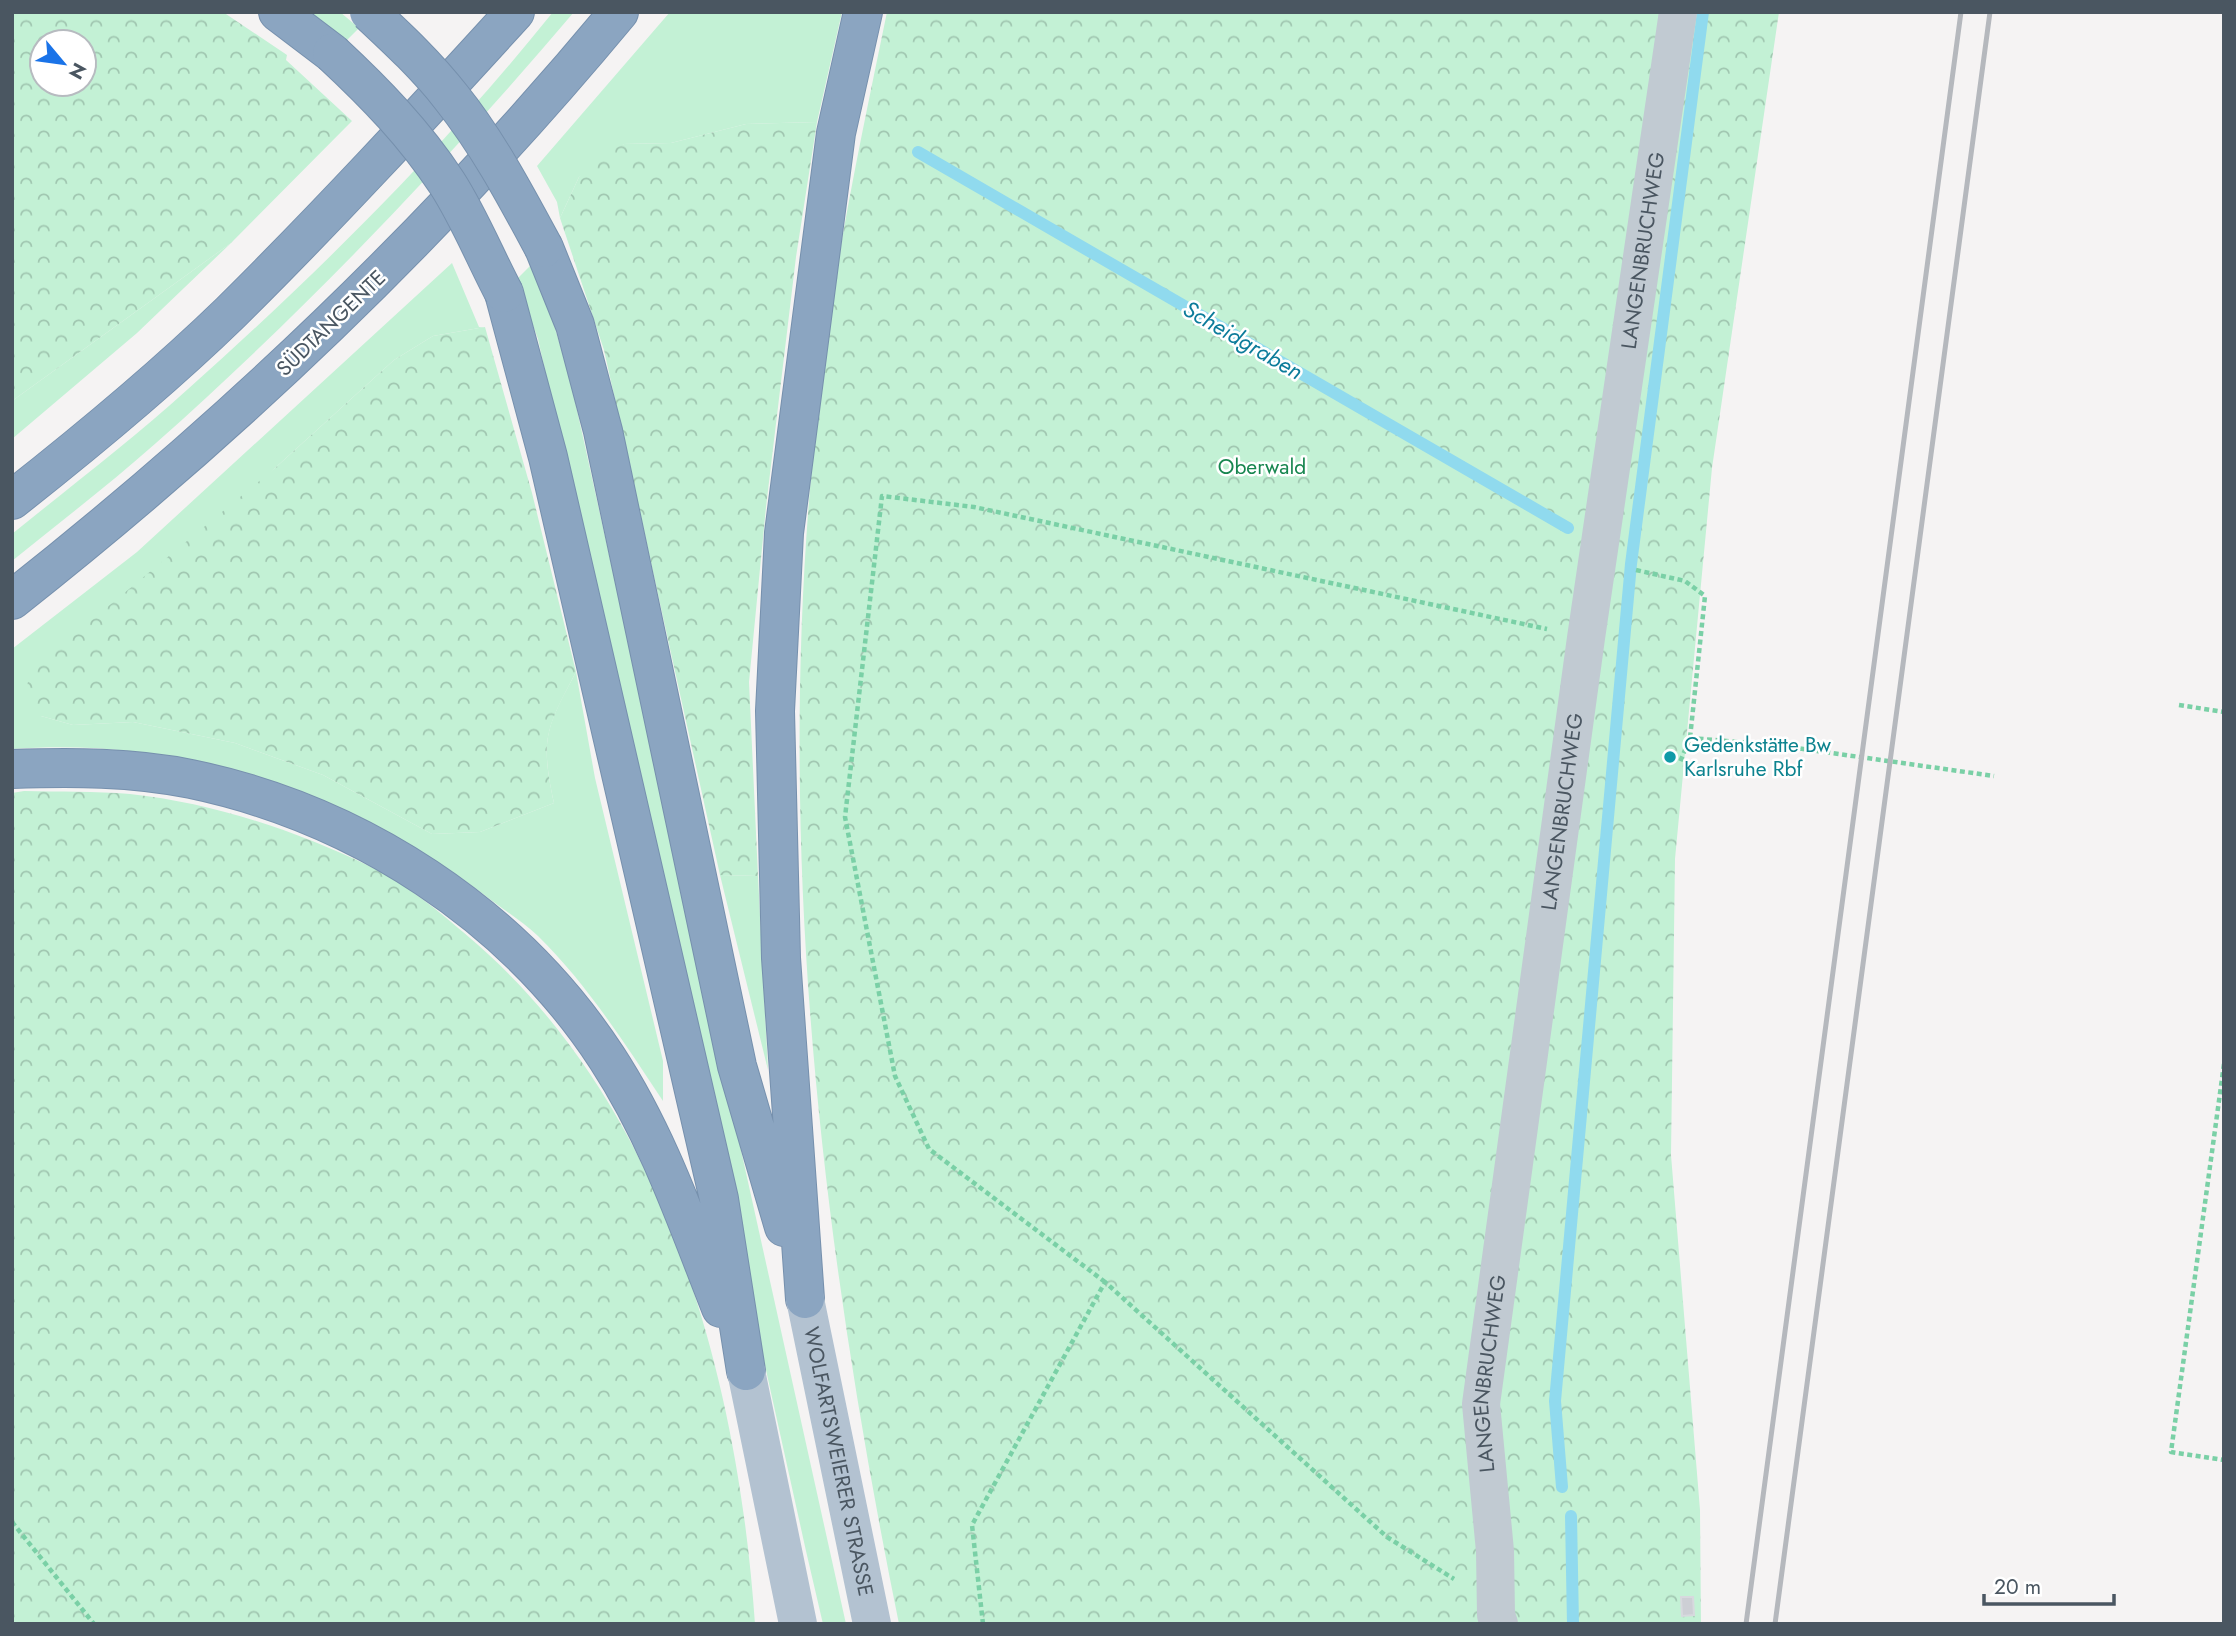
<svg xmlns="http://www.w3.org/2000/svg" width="2236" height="1636" viewBox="0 0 2236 1636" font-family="Jost,sans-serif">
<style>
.green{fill:#c3f1d5}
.forest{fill:url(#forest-crowns);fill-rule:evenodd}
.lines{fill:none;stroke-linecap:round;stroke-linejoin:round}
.stream{stroke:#90daee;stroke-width:12}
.building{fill:#cdcfd5;stroke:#d7d9de;stroke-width:2}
.highway-casing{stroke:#7690ad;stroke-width:40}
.path{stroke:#7ad0a6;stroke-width:4.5;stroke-dasharray:5 3.5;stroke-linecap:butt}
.minor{stroke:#c1cad2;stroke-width:38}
.major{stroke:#b3c2d1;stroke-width:38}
.highway{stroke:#8ba5c1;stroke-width:38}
.rail{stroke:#b5b8bd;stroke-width:5}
.highway-bridge-casing{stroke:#7690ad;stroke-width:40;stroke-linecap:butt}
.highway-bridge{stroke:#8ba5c1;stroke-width:38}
.culture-dot{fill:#0f9aa8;stroke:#fff;stroke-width:2.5}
.labels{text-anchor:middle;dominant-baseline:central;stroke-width:5;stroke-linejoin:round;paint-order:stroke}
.street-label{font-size:21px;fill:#4a5661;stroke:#fff}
.park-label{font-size:21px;fill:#17864f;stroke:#fff}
.culture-label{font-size:21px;fill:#0d838f;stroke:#fff;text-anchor:start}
.water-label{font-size:23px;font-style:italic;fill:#0c7c9b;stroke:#fff}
</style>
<defs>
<pattern id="forest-crowns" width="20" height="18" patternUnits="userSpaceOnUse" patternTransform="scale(1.75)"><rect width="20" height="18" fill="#c3f1d5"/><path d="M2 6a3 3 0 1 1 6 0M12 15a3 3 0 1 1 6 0" fill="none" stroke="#a0c6b0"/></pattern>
</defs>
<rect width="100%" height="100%" fill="#f5f3f3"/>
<path class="green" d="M310 12H340L359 28 346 41Z
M553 12H574C444 165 306 310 156 443 110 484 60 522 12 561V534C71 486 132 440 188 389 318 273 443 149 553 12Z
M670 12H842L817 122 746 124 671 143 624 144 579 177 560 218 557 202 537 166Z
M231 243 137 333 12 439V401Z
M452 263 479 327H485L433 336 394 360 275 468 41 716 73 725 133 722 235 743 323 775 432 834 480 832 554 803C540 739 546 728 576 672L595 778 663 1061V1101C625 1044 587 984 538 936 523 922 504 910 487 897 352 793 183 736 12 749V649L137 552Z
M532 264 548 304 571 383 846 1624H823L806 1551 538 339 516 280Z
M720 875 758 876 768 1070Z"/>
<path class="forest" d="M12 12H223L287 55 286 60 352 121 231 243 12 401ZM84 42V84H42V42Z
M887 12H1779L1712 468 1675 859 1671 1155 1700 1510 1701 1624H899C817 1221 772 817 818 406 832 273 860 143 887 12Z
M817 122 796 257 766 507 749 682 758 876 720 875 604 350 560 218 579 177 592 159 624 144 671 143 746 124Z
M485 327 532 493 576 672C546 729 540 739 554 803L480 832 432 834 323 775 235 743 133 722 73 725 41 716 26 708 23 693 35 667 275 468 394 360 433 336Z
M24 791C59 792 95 791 130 794 213 803 294 830 369 866 405 883 440 912 470 938 665 1104 738 1377 755 1624H12V793Z"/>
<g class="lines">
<path class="stream" d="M918 152 1568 528
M1562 1487 1555 1401 1631 564 1703 12
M1571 1516 1573 1624"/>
</g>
<path class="building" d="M1681 1597H1693L1694 1615 1682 1616Z"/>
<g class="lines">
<g class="highway-casing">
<path id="highway" d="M278 12 332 53
M544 248 575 325 603 431 737 1066 784 1227
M504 293 548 457 719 1199 746 1371
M12 500C87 441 162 379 230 313 328 216 422 114 515 12
M12 600C234 425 438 230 619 12
M12 769C72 767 132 767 191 779 358 814 513 914 607 1058 658 1136 687 1222 721 1308
M805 1299 781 958 775 711 784 533 836 133 863 12"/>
</g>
<path class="path" d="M1636 570 1685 581 1705 596 1690 738 1680 762
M2179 705 2224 712
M1690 738 1775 745 1994 776
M2224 1064 2171 1452 2224 1460
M1105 1282 929 1149 895 1076 845 817 882 496 974 507 1547 629
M12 1522 94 1624
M983 1624 972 1525 1105 1282 1387 1537 1454 1579"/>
<path class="minor" id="s1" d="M1499 1624 1496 1615 1495 1551 1481 1404 1586 638 1678 12"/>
<g class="major">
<path id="s2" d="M805 1299 872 1624"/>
<path d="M746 1371 798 1624"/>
</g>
<use href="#highway" class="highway"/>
<path class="rail" d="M1746 1624 1961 12
M1775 1624 1990 12"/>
<g class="highway-bridge-casing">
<path id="highway-bridge" d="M369 12C398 39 427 66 451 97 488 143 516 196 544 248
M332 53C375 93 414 133 447 183 469 217 485 257 504 293"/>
</g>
<use href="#highway-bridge" class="highway-bridge"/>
</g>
<circle class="culture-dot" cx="1670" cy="757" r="7"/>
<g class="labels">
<g class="street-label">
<text stroke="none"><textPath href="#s1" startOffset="1386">LANGENBRUCHWEG</textPath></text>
<text transform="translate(331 323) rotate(-44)">SÜDTANGENTE</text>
<text stroke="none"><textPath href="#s1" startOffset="819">LANGENBRUCHWEG</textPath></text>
<text stroke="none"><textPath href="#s1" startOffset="252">LANGENBRUCHWEG</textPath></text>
<text stroke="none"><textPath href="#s2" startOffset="166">WOLFARTSWEIERER STRASSE</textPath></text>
</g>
<g class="park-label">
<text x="1262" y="467">Oberwald</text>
</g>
<g class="culture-label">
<text x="1684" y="745">Gedenkstätte Bw<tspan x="1684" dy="24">Karlsruhe Rbf</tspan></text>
</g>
<g class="water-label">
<text transform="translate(1243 340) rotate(30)">Scheidgraben</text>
</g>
</g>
<rect width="2236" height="1636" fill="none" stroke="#4a5661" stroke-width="28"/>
<g transform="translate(63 63) rotate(119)"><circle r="33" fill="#ffffff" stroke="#b7bbc0" stroke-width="2"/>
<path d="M0-5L12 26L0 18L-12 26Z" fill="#1a73e8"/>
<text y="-10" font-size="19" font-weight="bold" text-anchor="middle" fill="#4a5661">N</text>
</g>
<path d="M1984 1594v10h130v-10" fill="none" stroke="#4a5661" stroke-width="3.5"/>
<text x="1994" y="1594" font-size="21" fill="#4a5661" stroke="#ffffff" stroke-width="5" paint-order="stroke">20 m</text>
</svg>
